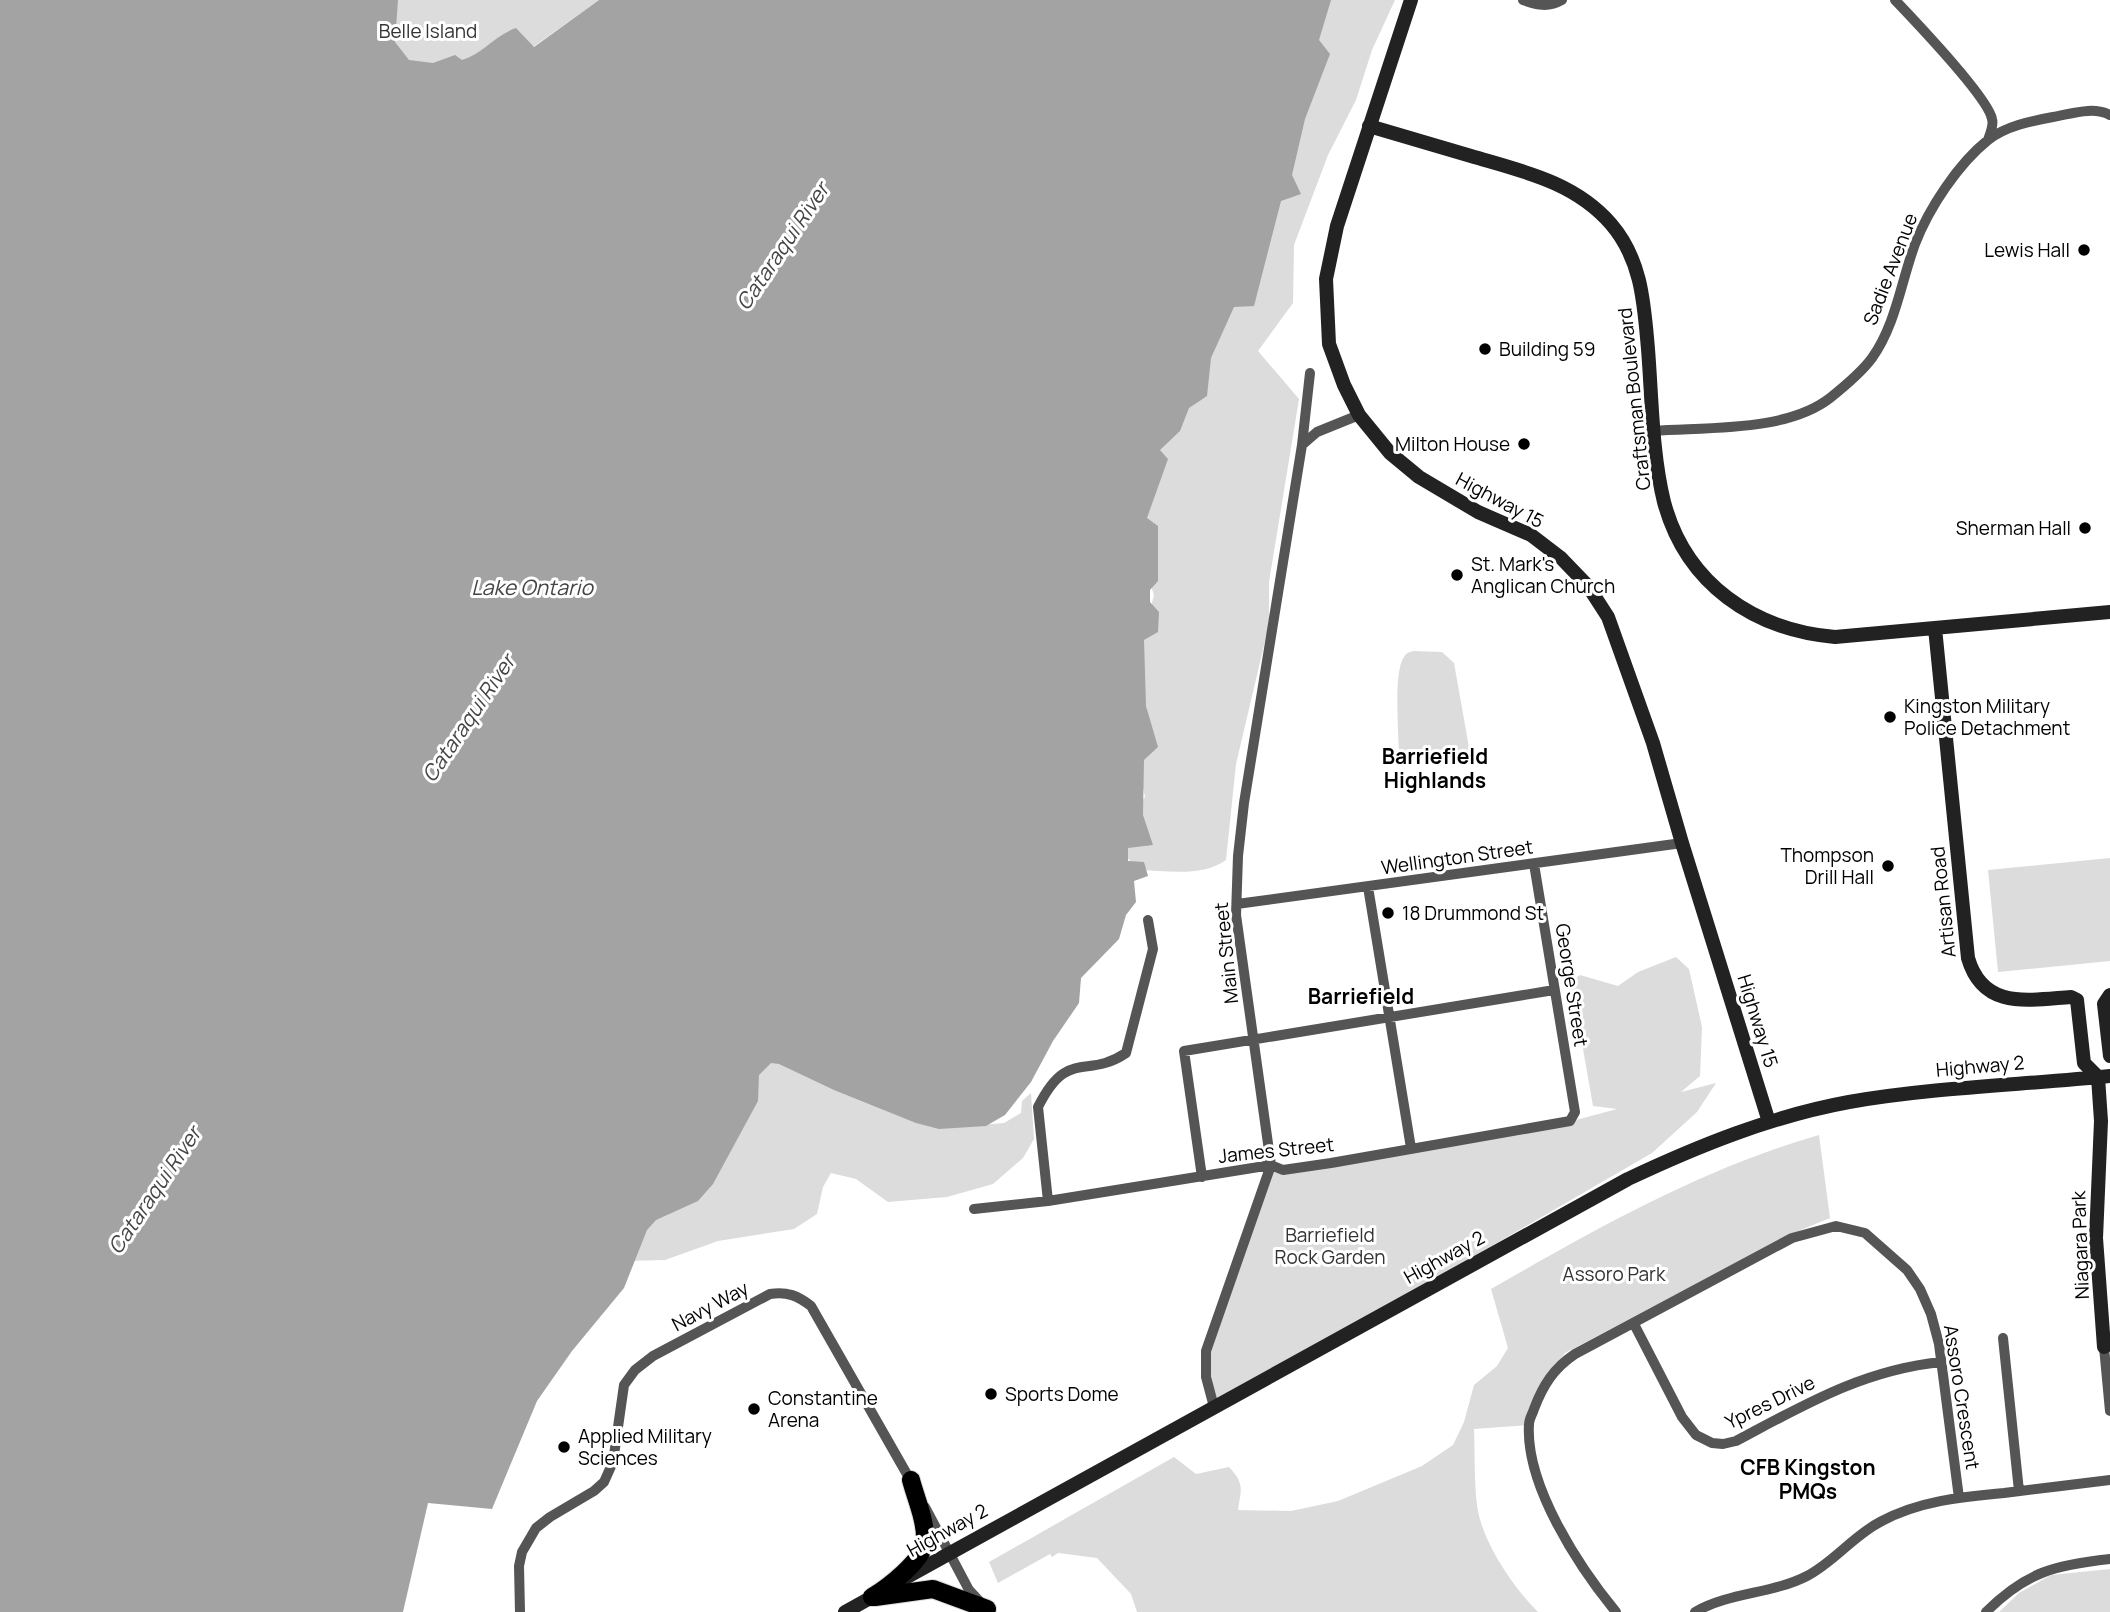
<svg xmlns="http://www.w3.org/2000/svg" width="2110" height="1612" viewBox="0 0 2110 1612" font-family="Manrope,sans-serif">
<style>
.green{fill:#dcdcdc}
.water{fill:#a3a3a3}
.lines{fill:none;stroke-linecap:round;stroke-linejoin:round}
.primary-casing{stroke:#dbdbdb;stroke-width:20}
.street{stroke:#555;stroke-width:10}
.secondary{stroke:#222;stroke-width:14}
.primary{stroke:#000;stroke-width:18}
.poi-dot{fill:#000;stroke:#fff;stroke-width:2.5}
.labels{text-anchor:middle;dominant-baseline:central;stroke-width:6;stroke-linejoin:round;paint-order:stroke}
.park-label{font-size:19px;fill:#333;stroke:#fff}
.poi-label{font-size:19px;fill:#000;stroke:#fff;text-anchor:start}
.street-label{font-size:19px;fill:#000;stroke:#fff}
.water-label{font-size:21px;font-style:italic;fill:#444;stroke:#fff}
.neighbourhood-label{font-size:21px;font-weight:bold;fill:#000;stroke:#fff}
</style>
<rect width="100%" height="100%" fill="#fff"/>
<path class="green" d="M373 0H599L533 47 476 56 440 67H402Z
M1308 0H1395L1372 50 1356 100 1328 155 1294 245 1293 303 1258 351 1299 399 1269 582V624L1236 764 1226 860C1201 878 1166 870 1137 870L1113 839 1145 797 1134 747 1147 711 1143 687 1133 661 1147 622 1154 595 1146 571 1134 499 1160 432Z
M1413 651 1442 652 1454 663 1470 753 1399 758C1399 737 1393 672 1404 657 1407 652 1408 653 1413 651Z
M2110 858V961L1998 972 1988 870Z
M1676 957 1689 969 1702 1027 1700 1076 1681 1092 1716 1083 1697 1112 1652 1153 1214 1407 1205 1365 1271 1165 1283 1170 1565 1123 1617 1109 1593 1106 1571 981 1580 975 1618 986 1638 972Z
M774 1050 959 1127 1004 1123 1021 1113 1022 1101 1031 1093 1034 1139 1023 1158 993 1184 947 1197 888 1202 856 1179 831 1173 823 1187 817 1214 794 1229 718 1241 665 1260 625 1261 751 1067Z
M1819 1135 1830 1218 1791 1234 1565 1353 1548 1378 1531 1425 1474 1429C1475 1454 1474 1480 1477 1505 1481 1540 1513 1587 1538 1612H1137L1131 1594 1097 1558 1058 1553 1052 1557 1050 1554 998 1583 989 1562 1174 1457 1196 1474 1229 1467C1245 1484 1241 1489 1238 1510L1291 1511 1338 1501 1422 1466 1453 1445 1464 1422 1474 1385 1497 1366 1508 1348 1491 1289C1596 1229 1701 1169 1819 1135Z
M2110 1569V1612H1999L2019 1593 2051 1575Z"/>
<path class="water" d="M0 0H398L395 42 409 60 433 63 455 55 462 60C483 54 495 35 516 28L534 47 599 0H1331L1319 40 1330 54 1305 119 1292 175 1301 194 1281 201 1254 306 1234 307 1211 358 1207 396 1189 408 1180 431 1160 450 1168 459 1147 518 1158 526V581L1150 590V602L1159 612 1158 632 1144 640 1146 706 1158 747 1144 760 1143 815 1153 845 1128 848V861L1144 862 1148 876 1134 881 1136 902 1126 915 1119 939 1081 978 1079 1003 1053 1041 1031 1082 1005 1115 986 1126 939 1129 916 1123 834 1090 779 1064 771 1063 759 1075 758 1101 713 1184 698 1201 656 1220 647 1230 624 1288 572 1351 537 1401 492 1509 428 1503 403 1612H0Z"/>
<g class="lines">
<g class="primary-casing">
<path id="primary" d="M872 1597C887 1588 924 1560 925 1541 926 1521 916 1499 911 1480
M875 1597 933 1589 987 1609"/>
</g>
<path class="street" d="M1523 0C1537 5 1548 8 1562 0
M1895 0C1913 19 1988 97 1992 119 1994 125 1990 134 1988 140
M1654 431C1708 427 1786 432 1830 398 1845 386 1861 373 1872 358 1896 324 1901 282 1915 244 1929 208 1958 164 1988 140 2006 126 2031 121 2053 117 2071 114 2093 106 2110 115
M1302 445 1317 432 1359 415
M1368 887 1411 1148
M1237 904 1682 843
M1202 1177 1184 1051 1554 990
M1048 1201 1038 1107C1068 1047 1086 1080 1126 1053L1153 949 1148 920
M974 1209 1048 1201 1271 1165 1283 1170 1331 1163 1570 1121 1575 1112 1534 864
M1634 1324 1682 1417 1696 1435 1712 1443 1723 1444 1736 1441C1804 1405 1863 1370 1941 1362
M2003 1338 2019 1491
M2110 1347H2104L2110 1411
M1214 1407 1206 1377V1351L1271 1165 1236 915 1238 856 1244 803 1302 445 1310 373
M925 1507 969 1590 982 1604
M520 1612 519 1566 522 1552 536 1528 550 1517 594 1491 604 1482 613 1462 624 1385 635 1370 653 1356 770 1294C787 1291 798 1296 811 1306L912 1483
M1616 1612C1579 1567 1525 1485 1529 1424 1529 1419 1533 1413 1534 1409 1543 1385 1554 1368 1575 1354L1792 1238 1836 1226 1865 1233 1907 1270 1920 1289 1931 1314 1939 1344 1959 1498
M1695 1612C1730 1592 1772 1594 1807 1576 1834 1562 1853 1536 1880 1522 1918 1501 1961 1497 2004 1493 2039 1489 2075 1484 2110 1480
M1986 1612C2026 1572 2055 1565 2110 1559"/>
<path class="secondary" d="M1411 0 1337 226 1326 279 1329 344 1344 385 1359 415 1390 453 1419 477 1478 512 1531 535 1561 558 1588 586 1608 617 1653 743 1682 843 1769 1122
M1369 126C1403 136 1437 146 1471 156 1522 171 1575 182 1611 224 1642 260 1644 304 1648 349 1652 399 1652 453 1664 502 1686 584 1754 630 1835 637L2110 612
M1935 628 1968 958C1983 1010 2028 1000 2071 997L2077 1000 2084 1063 2098 1077
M2110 995 2104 1004 2110 1056
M2098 1077 2101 1121 2096 1238 2104 1347
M905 1578 1628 1179C1698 1146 1772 1116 1849 1102 1935 1087 2023 1085 2110 1076
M845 1612 872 1597"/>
<use href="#primary" class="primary"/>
</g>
<g class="poi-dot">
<circle cx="2084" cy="250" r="7"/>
<circle cx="1485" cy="349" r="7"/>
<circle cx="1524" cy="444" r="7"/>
<circle cx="2085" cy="528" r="7"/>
<circle cx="1457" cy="575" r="7"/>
<circle cx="1890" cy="717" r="7"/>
<circle cx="1888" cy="866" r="7"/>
<circle cx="1388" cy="913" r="7"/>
<circle cx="991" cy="1394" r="7"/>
<circle cx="754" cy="1409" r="7"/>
<circle cx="564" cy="1447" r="7"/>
</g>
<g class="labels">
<g class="park-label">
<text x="428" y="31">Belle Island</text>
<text x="1330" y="1235">Barriefield<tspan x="1330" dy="22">Rock Garden</tspan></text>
<text x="1614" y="1274">Assoro Park</text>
</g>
<g class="poi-label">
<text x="2070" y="250" text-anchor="end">Lewis Hall</text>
<text x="1499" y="349">Building 59</text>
<text x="1510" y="444" text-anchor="end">Milton House</text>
<text x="2071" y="528" text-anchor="end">Sherman Hall</text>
<text x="1471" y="564">St. Mark's<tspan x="1471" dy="22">Anglican Church</tspan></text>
<text x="1904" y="706">Kingston Military<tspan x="1904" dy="22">Police Detachment</tspan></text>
<text x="1874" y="855" text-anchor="end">Thompson<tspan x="1874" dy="22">Drill Hall</tspan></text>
<text x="1402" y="913">18 Drummond St</text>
<text x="1005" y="1394">Sports Dome</text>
<text x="768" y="1398">Constantine<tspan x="768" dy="22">Arena</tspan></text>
<text x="578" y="1436">Applied Military<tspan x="578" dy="22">Sciences</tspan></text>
</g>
<g class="street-label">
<text transform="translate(1890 269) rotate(-69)">Sadie Avenue</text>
<text transform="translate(1634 399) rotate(-96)">Craftsman Boulevard</text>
<text transform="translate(1500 500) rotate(28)">Highway 15</text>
<text transform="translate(1457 857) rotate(-8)">Wellington Street</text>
<text transform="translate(1943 902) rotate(-96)">Artisan Road</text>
<text transform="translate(1226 953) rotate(-96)">Main Street</text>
<text transform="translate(1572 985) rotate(81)">George Street</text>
<text transform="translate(1758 1021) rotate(73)">Highway 15</text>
<text transform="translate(1980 1066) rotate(-5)">Highway 2</text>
<text transform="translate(1276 1150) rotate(-6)">James Street</text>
<text transform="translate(2080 1245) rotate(-92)">Niagara Park</text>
<text transform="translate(1444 1257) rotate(-29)">Highway 2</text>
<text transform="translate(710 1306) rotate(-28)">Navy Way</text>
<text transform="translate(1962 1397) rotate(81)">Assoro Crescent</text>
<text transform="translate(1770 1402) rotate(-26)">Ypres Drive</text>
<text transform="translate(947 1530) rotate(-29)">Highway 2</text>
</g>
<g class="water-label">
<text transform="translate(782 246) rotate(-56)">Cataraqui River</text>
<text x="532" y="587">Lake Ontario</text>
<text transform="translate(468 718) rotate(-56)">Cataraqui River</text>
<text transform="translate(154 1190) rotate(-56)">Cataraqui River</text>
</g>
<g class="neighbourhood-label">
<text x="1435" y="756">Barriefield<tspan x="1435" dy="24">Highlands</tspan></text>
<text x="1361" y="996">Barriefield</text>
<text x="1808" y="1467">CFB Kingston<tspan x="1808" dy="24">PMQs</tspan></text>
</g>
</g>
</svg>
